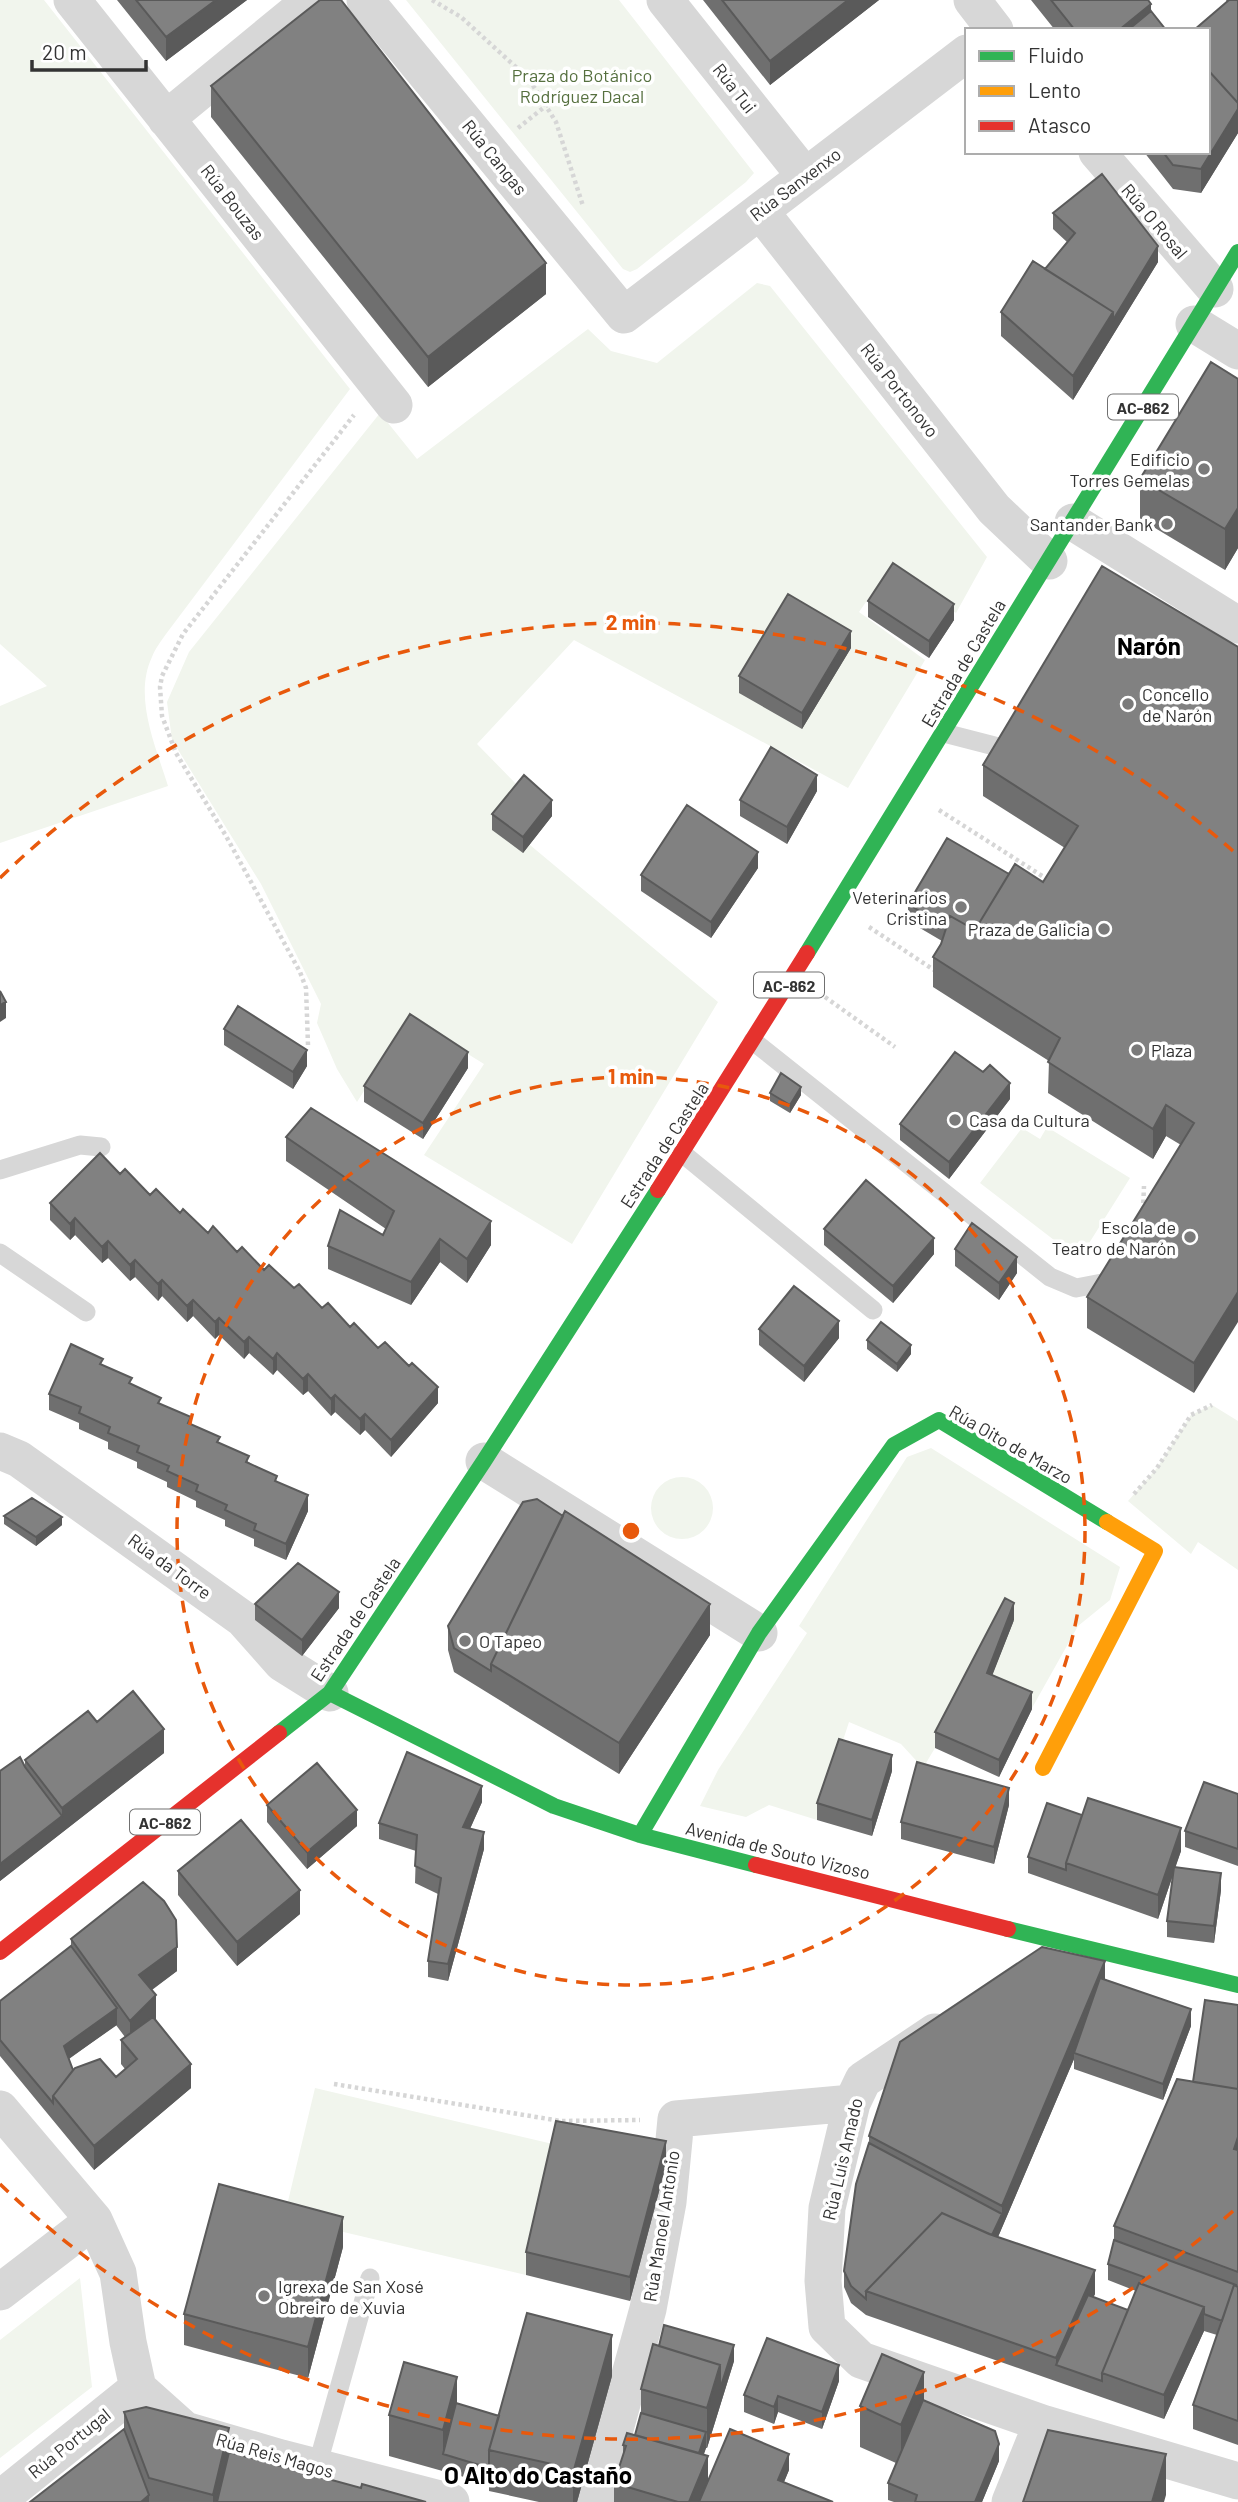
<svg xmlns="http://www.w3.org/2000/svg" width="1238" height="2502" viewBox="0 0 1238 2502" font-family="Barlow,sans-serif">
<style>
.green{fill:#f1f5ed}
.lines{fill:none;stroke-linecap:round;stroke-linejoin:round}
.path{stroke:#d6d6d6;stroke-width:4.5;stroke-dasharray:3.5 3.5;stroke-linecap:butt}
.lane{stroke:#d7d7d7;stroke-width:19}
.street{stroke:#d7d7d7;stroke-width:37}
.fast{stroke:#30b455;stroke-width:16}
.slow{stroke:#ff9f0a;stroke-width:16}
.jam{stroke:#e5322d;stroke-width:16}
.wall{fill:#6f6f6f;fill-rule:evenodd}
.shaded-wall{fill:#5a5a5a}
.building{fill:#818181;stroke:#5a5a5a;stroke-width:2}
.ring{fill:none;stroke:#e8590c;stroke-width:3.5;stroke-dasharray:12 9}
.poi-dot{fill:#7a7a7a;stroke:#fff;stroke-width:2.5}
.labels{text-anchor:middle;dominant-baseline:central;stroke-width:7;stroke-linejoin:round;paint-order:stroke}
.shield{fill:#fff;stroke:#707070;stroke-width:2}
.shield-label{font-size:16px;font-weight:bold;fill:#333}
.park-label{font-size:18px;fill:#56703f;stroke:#fff}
.street-label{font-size:18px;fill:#333;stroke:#fff}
.poi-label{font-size:18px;fill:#333;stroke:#fff;text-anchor:end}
.district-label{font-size:24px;font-weight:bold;fill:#000;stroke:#fff}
.centre{fill:#e8590c;stroke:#fff;stroke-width:3.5}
.ring-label{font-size:21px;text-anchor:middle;font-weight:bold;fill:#e8590c;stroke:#fff;stroke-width:7;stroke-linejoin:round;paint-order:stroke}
</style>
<rect width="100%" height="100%" fill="#fff"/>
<path class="green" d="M0 0H44L350 389 166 634C161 641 155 649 152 657 133 697 156 747 168 786L0 843V706L47 686 0 644Z
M406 0H619L754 173 746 182 637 269 630 272 623 269Z
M757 283 770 286 987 557 956 613 891 566 859 612 925 660 848 788 574 640 477 744 524 792 522 853 530 845 718 1002 572 1244 424 1155 484 1064 410 1018 357 1102 337 1069 317 1023 321 1004 261 884 172 740 167 702 189 652 380 413 417 459 588 329 611 351 657 363Z
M1047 1127 1130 1178 1086 1248C1073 1252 1065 1247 1054 1240L980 1183 1022 1128 1040 1139Z
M1212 1405 1238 1421V1570L1198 1542 1191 1554 1128 1501 1157 1468 1191 1415Z
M931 1448 1120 1567 1110 1600 1078 1626 1032 1708 935 1748 923 1768 901 1744 849 1722 817 1820 769 1805 746 1817 700 1806 718 1770 807 1633 799 1626 907 1457Z
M651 1508a31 31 0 1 1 62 0a31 31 0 1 1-62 0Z
M315 2088 557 2145 526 2275 284 2218Z
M80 2278 92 2387 0 2458V2340Z"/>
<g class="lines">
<path class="path" d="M432 0 461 17 529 79 556 122 583 206
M518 128 547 105
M939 810 1050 881
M869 927 937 972
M825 997 895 1047
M308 1045 306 988 300 972 226 836 176 753 162 716 160 687 162 676 183 634 354 415
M1143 1210 1144 1186
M1134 1494 1157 1468 1191 1415 1212 1405
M334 2084 561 2121 640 2120"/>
<path class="lane" d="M944 733 1010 750
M753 1041 1050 1277 1076 1288 1102 1283
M682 1153 873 1310
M0 1170 80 1145 101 1147
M0 1253 86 1312
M317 2467 370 2278"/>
<path class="street" d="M72 0 394 405
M365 0 624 315 967 53
M665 0 805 176
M972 0 995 30
M166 119 311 0
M1097 152 1215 289
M760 211 994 509 1049 561
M1194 324 1238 351
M1073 522 1238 625
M0 1451 19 1459 243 1619 282 1663 330 1693
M484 1461 759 1633
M935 2032 863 2080 852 2103 827 2208 823 2281 827 2327 861 2360 1042 2423 1238 2481
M0 2109 94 2220 118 2273 128 2342 138 2388 185 2430 281 2458 451 2502
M0 2292 94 2220
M0 2499 138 2388
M595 2502 648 2309 668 2202 676 2119 852 2103
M1010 2502 1042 2423"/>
<path class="fast" d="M807 953 1238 252
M330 1693 554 1806 640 1835 756 1865
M279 1733 330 1693 484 1461 658 1190
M640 1835 759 1633 894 1445 939 1420 1107 1522
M1008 1929 1238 1985"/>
<path class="slow" d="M1043 1768 1155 1551 1107 1522"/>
<path class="jam" d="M658 1190 807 953
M756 1865 1008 1929
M0 1952 279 1733"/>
</g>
<path class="wall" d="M117 0H247L166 61Z
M703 0H879L770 85Z
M1031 0H1148L1151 11 1166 30H1055Z
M1226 0H1238V133L1201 193 1173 189 1144 152H1208L1227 2Z
M211 86 546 294 428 387 211 117Z
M1053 213 1158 262 1073 400 1001 336V312L1045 269 1067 242 1053 229Z
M1238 379V548L1225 570 1140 519V479Z
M868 601 954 620 929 658 868 617Z
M1238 647 1194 1393 1087 1328V1297L1181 1145 1166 1136 1153 1159 1048 1093 1049 1061 933 987V957L942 941 908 921V904L1009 874 1043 882 1065 848 983 796V765Z
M851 648 802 729 739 693V676Z
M817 791 787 844 740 816V800Z
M492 814 552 816 523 853 492 830Z
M758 868 711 938 641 891V875Z
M224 1029 307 1066 293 1089 224 1045Z
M468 1068 423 1139 364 1102V1086Z
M770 1093 801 1095 790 1113 770 1101Z
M1010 1099 949 1179 900 1140V1124Z
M286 1137 491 1245 467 1283 440 1262 411 1305 328 1269V1246L383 1235 386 1229 286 1161Z
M120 1174 150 1195 180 1213 208 1233 350 1327 378 1348 438 1403 391 1457 365 1430 360 1435 335 1412 331 1416 308 1391 303 1395 277 1370 273 1375 249 1353 244 1359 219 1335 215 1339 193 1316 187 1322 162 1296 158 1301 135 1277 130 1281 108 1258 102 1263 75 1235 70 1240 50 1220V1203Z
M824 1229 934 1254 893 1303 824 1245Z
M955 1249 1017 1273 999 1300 955 1266Z
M759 1329 839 1338 804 1382 759 1345Z
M867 1340 911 1354 897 1372 867 1349Z
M103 1365 277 1481 308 1511 286 1560 254 1546V1539L225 1526V1520L196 1507V1501L167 1487V1482L137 1468V1462L108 1449V1442L79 1429V1423L49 1410V1394Z
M4 1516 62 1525 36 1546 4 1524Z
M255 1604 339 1608 302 1656 255 1620Z
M1014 1620 992 1675 1032 1709 999 1777 935 1748V1732Z
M448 1626 710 1635 619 1774 454 1672 448 1650Z
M97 1722 164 1753 0 1881V1771L25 1767V1760Z
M892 1771 872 1836 817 1820V1803Z
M1238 1794V1866L1185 1847V1831Z
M482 1802 470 1829 484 1849 448 1981 428 1977V1961L438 1894 415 1883 416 1851 379 1839V1823Z
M267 1805 357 1826 307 1869 267 1822Z
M1009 1805 994 1864 901 1839V1822Z
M1181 1851 1175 1867 1221 1890 1214 1943 1167 1937V1921L1174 1872 1158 1919 1028 1873V1857Z
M178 1871 300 1914 237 1966 178 1895Z
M71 1939 177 1971 152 1990 156 2019 155 2020 191 2088 94 2170 0 2056V2001L71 1946ZM116 2025 125 2037 121 2040V2064L125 2069 116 2077 73 2070 69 2059Z
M1105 1979 1191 2026 1163 2100 1074 2069V2059L998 2237 1095 2294 1093 2297 1128 2310 1136 2291 1108 2280V2264L1114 2240V2226L1193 2082 1238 2005V2445L1193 2429V2405L1217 2335 1204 2331 1164 2419 866 2315 851 2303 844 2287V2271L869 2143V2136Z
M666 2165 630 2301 526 2275V2252Z
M343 2247 308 2378 184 2345V2314Z
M659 2346 734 2361 707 2448H706L703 2455 708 2481 789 2470 784 2482 833 2502H614V2483L623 2455V2445L635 2435 641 2413V2389Z
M612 2376 577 2502H539L489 2491V2484L389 2456V2415L457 2403 499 2416Z
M839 2381 822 2429 778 2412 774 2424 744 2412V2395Z
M924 2401 999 2461 982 2502H894L888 2500V2483L896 2463 860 2447V2406Z
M124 2412 229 2452 361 2488 426 2502H30L124 2429Z"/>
<path class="shaded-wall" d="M216 0H247L166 61V37Z
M848 0H879L770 85V61Z
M1151 4V28L1149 30H1119Z
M1238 109V133L1201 193V169Z
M1158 246V262L1073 400V376L1113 312Z
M546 263V294L428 387V357Z
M1238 508V548L1225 570V529Z
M954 604V620L929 658V641Z
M851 631V648L802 729V713Z
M817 775V791L787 844V827Z
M552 800V816L523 853V837Z
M758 852V868L711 938V922Z
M6 1002V1018L0 1022V1005Z
M307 1050V1066L293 1089V1072Z
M468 1052V1068L423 1139V1123Z
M1010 1083V1099L949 1179V1162Z
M801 1087V1095L790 1113V1105Z
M1166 1105V1136L1153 1159V1129Z
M75 1218V1235L70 1240V1224Z
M491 1221V1245L467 1283V1259Z
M934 1238V1254L893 1303V1286Z
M440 1239V1262L411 1305V1282Z
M108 1241V1258L102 1263V1247Z
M1017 1257V1273L999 1300V1283Z
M135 1260V1277L130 1281V1265Z
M162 1280V1296L158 1301V1284Z
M1238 1292V1322L1194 1393V1363Z
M193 1300V1316L187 1322V1306Z
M219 1318V1335L215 1339V1322Z
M839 1321V1338L804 1382V1366Z
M249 1337V1353L244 1359V1342Z
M911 1345V1354L897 1372V1364Z
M277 1353V1370L273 1375V1359Z
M308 1374V1391L303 1395V1379Z
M438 1387V1403L391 1457V1440Z
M335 1395V1412L331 1416V1399Z
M365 1414V1430L360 1435V1419Z
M308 1495V1511L286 1560V1544Z
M62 1517V1525L36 1546V1537Z
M339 1592V1608L302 1656V1640Z
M1014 1603V1620L987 1689V1673Z
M710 1604V1635L619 1774V1743Z
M1032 1692V1709L999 1777V1760Z
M164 1729V1753L0 1881V1864L62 1816V1808Z
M892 1755V1771L872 1836V1820Z
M482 1786V1802L463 1844V1827Z
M1009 1788V1805L994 1864V1847Z
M357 1810V1826L307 1869V1852Z
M1181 1828V1851L1158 1919V1895Z
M484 1832V1849L448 1981V1964Z
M1221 1873V1890L1214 1943V1926Z
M300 1890V1914L237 1966V1942Z
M177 1947V1971L139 1999V1975Z
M1105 1961V1985L1074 2053V2059L989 2258V2241L1002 2214V2206Z
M156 1995V2019L130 2045V2021Z
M117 2008V2025L64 2062V2046Z
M1191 2009V2026L1163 2100V2084Z
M191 2064V2088L94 2170V2146Z
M1238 2137V2168L1234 2149Z
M666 2141V2165L630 2301V2277Z
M343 2217V2247L308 2378V2347Z
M1095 2270V2294L1062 2367 1056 2365V2358Z
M1204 2307V2331L1164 2419V2395Z
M612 2335V2376L577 2502H573V2473Z
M734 2345V2361L720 2406V2389Z
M720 2365V2406L707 2448V2408Z
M839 2365V2381L822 2429V2412Z
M924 2372V2413L901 2465V2425Z
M457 2377V2418L443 2454V2430Z
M778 2396V2412L774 2424V2407Z
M229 2428V2469L221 2502H213V2495Z
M706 2432V2448L692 2492V2475Z
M999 2444V2461L982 2502H975Z
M789 2454V2470L778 2496V2480Z
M1166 2454V2495L1164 2502H1152Z
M708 2456V2497L706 2502H689Z
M149 2495V2502H141Z"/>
<path class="building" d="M136 0H216L166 37Z
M320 0H341L546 263 428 357 211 86Z
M722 0H848L770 61Z
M1051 0H1148L1151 4 1119 30H1075Z
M1229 0H1238V103L1208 70V30H1194Z
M1151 11 1166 30H1128Z
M1208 70 1238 103V109L1201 169 1173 165 1163 152H1208Z
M1102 174 1158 246 1113 320V312L1045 269 1075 233 1053 213Z
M1033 261 1113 312 1073 376 1001 312Z
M1211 362 1238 379V508L1225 529 1140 479Z
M893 563 954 604 929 641 868 601Z
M1102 566 1238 647V1292L1194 1363 1087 1297 1194 1123 1166 1105 1153 1129 1048 1062 1060 1038 933 957 941 944 950 916 975 930 1015 864 1043 882 1078 826 983 765Z
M788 594 851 631 802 713 739 676Z
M771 747 817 775 787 827 740 800Z
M524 775 552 800 523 837 492 814Z
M687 805 758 852 711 922 641 875Z
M947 838 1009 874 975 930 950 916 946 927 908 904Z
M0 991 6 1002 0 1005Z
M238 1006 307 1050 293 1072 224 1029Z
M410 1014 468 1052 423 1123 364 1086Z
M955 1052 983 1072 990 1065 1010 1083 949 1162 900 1124Z
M781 1073 801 1087 790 1105 770 1093Z
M311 1108 491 1221 467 1259 440 1239 411 1282 328 1246 340 1210 383 1235 394 1211 286 1137Z
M100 1153 120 1174 125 1169 150 1195 156 1189 180 1213 183 1209 208 1233 213 1226 237 1252 242 1247 264 1270 269 1265 294 1288 299 1284 322 1308 328 1303 350 1327 354 1323 378 1348 385 1342 409 1366 412 1363 438 1387 391 1440 365 1414 360 1419 335 1395 331 1399 308 1374 303 1379 277 1353 273 1359 249 1337 244 1342 219 1318 215 1322 193 1300 187 1306 162 1280 158 1284 135 1260 130 1265 108 1241 102 1247 75 1218 70 1224 50 1203Z
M866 1180 934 1238 893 1286 824 1229Z
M972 1223 1017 1257 999 1283 955 1249Z
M794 1286 839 1321 804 1366 759 1329Z
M881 1322 911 1345 897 1364 867 1340Z
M71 1344 103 1359 100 1364 132 1378 129 1383 161 1398 158 1403 191 1417 188 1423 220 1437 217 1442 249 1456 246 1462 277 1476 275 1481 308 1495 286 1544 254 1530 256 1524 225 1510 227 1505 196 1491 198 1485 167 1471 169 1466 137 1452 139 1446 108 1433 110 1427 79 1413 81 1407 49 1394Z
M32 1498 62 1517 36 1537 4 1516Z
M537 1499 563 1516 491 1664V1671L454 1648 448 1626 523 1502Z
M565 1511 710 1604 619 1743 491 1664Z
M298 1563 339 1592 302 1640 255 1604Z
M1005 1598 1014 1603 987 1673 1032 1692 999 1760 935 1732Z
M133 1691 164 1729 62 1808 25 1760 88 1711 97 1722Z
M839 1739 892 1755 872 1820 817 1803Z
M407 1752 482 1786 463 1827 484 1832 448 1964 428 1961 441 1878 415 1866 417 1835 379 1823Z
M20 1757 25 1767 62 1816 0 1864V1771Z
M917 1762 1009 1788 994 1847 901 1822Z
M317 1763 357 1810 307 1852 267 1805Z
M1204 1782 1238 1794V1849L1185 1831Z
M1088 1798 1181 1828 1158 1895 1066 1863Z
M1047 1803 1082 1815 1066 1863V1870L1028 1857Z
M241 1820 300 1890 237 1942 178 1871Z
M1174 1867 1221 1873 1214 1926 1167 1921Z
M143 1882 164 1901 176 1920 177 1947 139 1975 156 1995 130 2021 71 1939Z
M71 1946 117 2008 64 2046 73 2070 53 2096V2103L0 2040V2001Z
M1042 1947 1105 1961 1002 2206 869 2136 900 2042Z
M1100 1978 1191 2009 1163 2084 1074 2053Z
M1205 2000 1238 2005V2089L1193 2082Z
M153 2017 191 2064 94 2146 53 2096 75 2068 100 2059 116 2077 137 2059 121 2040Z
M1177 2079 1238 2089V2137L1234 2149 1238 2150V2272L1114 2226Z
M556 2121 666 2141 630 2277 526 2252Z
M869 2143 1002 2214 992 2235 942 2213 866 2291V2299L851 2286 844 2271 856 2184Z
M219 2184 343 2217 308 2347 184 2314Z
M942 2213 989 2234 1095 2270 1056 2358 866 2291Z
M1114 2240 1236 2285V2286L1234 2285 1222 2321 1204 2314V2307L1141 2284 1144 2277 1108 2264Z
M1139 2283 1204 2307 1164 2395 1102 2373Z
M1234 2285 1238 2287V2421L1193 2405Z
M1088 2295 1128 2310 1102 2373V2381L1056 2365Z
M527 2313 612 2335 573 2473 551 2468 552 2464 489 2450Z
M664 2325 734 2345 720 2389V2365L659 2346Z
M767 2338 839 2365 822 2412 778 2396 774 2407 744 2395Z
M653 2344 720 2365 707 2408 641 2389Z
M882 2354 924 2372 901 2425 860 2406Z
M404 2362 457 2377 443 2430 389 2415Z
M923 2400 995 2431 999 2444 975 2502H915L917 2495 888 2483Z
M456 2403 499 2416 489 2450V2468L443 2454Z
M146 2407 229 2428 213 2495 149 2478 124 2412Z
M641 2413 706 2432 699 2453 635 2435Z
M124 2429 149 2495 141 2502H30Z
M730 2429 789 2454 778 2480 833 2502H699Z
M1048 2430 1166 2454 1152 2502H1023Z
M627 2433 708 2456 689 2502H678L614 2483 626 2446 623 2445Z
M229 2452 361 2488 362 2484 426 2502H217Z"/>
<g class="ring">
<circle cx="631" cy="1531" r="454"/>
<path d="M1233 2211A908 908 0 0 1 0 2184M0 878A908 908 0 0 1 1233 851"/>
</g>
<g class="poi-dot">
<circle cx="1204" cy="469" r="7"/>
<circle cx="1167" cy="524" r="7"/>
<circle cx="1128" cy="704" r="7"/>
<circle cx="961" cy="907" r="7"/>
<circle cx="1104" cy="929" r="7"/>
<circle cx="1137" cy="1050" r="7"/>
<circle cx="955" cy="1120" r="7"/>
<circle cx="1190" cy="1237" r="7"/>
<circle cx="465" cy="1641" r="7"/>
<circle cx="264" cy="2296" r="7"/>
</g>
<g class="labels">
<g class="shield">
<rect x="1108" y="394.5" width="70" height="25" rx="5"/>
<rect x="754" y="972.5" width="70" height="25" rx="5"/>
<rect x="130" y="1809.5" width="70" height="25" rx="5"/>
</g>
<g class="shield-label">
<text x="1143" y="407">AC-862</text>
<text x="789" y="985">AC-862</text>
<text x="165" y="1822">AC-862</text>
</g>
<g class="park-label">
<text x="582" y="75">Praza do Botánico<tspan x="582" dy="21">Rodríguez Dacal</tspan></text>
</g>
<g class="street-label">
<text transform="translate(735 88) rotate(52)">Rúa Tui</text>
<text transform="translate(495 157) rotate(51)">Rúa Cangas</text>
<text transform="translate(795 184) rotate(-37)">Rúa Sanxenxo</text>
<text transform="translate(233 202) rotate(52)">Rúa Bouzas</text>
<text transform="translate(1155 221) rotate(50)">Rúa O Rosal</text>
<text transform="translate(900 390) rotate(52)">Rúa Portonovo</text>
<text transform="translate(963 663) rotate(-59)">Estrada de Castela</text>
<text transform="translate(664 1145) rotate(-57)">Estrada de Castela</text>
<text transform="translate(1011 1444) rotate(30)">Rúa Oito de Marzo</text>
<text transform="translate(170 1566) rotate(36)">Rúa da Torre</text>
<text transform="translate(355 1619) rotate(-56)">Estrada de Castela</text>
<text transform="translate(778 1850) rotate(14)">Avenida de Souto Vizoso</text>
<text transform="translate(842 2159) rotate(-77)">Rúa Luis Amado</text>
<text transform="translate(661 2226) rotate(-81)">Rúa Manoel Antonio</text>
<text transform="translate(69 2443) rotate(-39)">Rúa Portugal</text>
<text transform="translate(275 2455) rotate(16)">Rúa Reis Magos</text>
</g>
<g class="poi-label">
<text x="1190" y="459">Edificio<tspan x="1190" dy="21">Torres Gemelas</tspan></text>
<text x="1153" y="524">Santander Bank</text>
<text x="1142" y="694" text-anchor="start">Concello<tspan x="1142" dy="21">de Narón</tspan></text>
<text x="947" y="897">Veterinarios<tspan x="947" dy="21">Cristina</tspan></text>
<text x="1090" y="929">Praza de Galicia</text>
<text x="1151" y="1050" text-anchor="start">Plaza</text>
<text x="969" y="1120" text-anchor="start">Casa da Cultura</text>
<text x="1176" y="1227">Escola de<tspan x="1176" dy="21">Teatro de Narón</tspan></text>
<text x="479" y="1641" text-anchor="start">O Tapeo</text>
<text x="278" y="2286" text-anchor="start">Igrexa de San Xosé<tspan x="278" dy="21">Obreiro de Xuvia</tspan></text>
</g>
<g class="district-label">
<text x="1149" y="645">Narón</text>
<text x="538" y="2474">O Alto do Castaño</text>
</g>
</g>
<circle cx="631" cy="1531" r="10" class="centre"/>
<g class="ring-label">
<text x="631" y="630">2 min</text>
<text x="631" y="1084">1 min</text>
</g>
<rect x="965" y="28" width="245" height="126" fill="#ffffff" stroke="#adadad" stroke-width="2"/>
<rect x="979" y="51" width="35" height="10" fill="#30b455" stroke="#adadad" stroke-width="2"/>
<text x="1028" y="63" font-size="21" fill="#333333">Fluido</text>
<rect x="979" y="86" width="35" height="10" fill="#ff9f0a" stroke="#adadad" stroke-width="2"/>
<text x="1028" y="98" font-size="21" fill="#333333">Lento</text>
<rect x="979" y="121" width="35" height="10" fill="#e5322d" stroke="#adadad" stroke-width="2"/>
<text x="1028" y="133" font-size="21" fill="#333333">Atasco</text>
<path d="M32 60v10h114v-10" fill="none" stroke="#333333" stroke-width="3.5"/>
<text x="42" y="60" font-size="21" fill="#333333" stroke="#ffffff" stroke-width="5" paint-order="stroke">20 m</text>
</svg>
